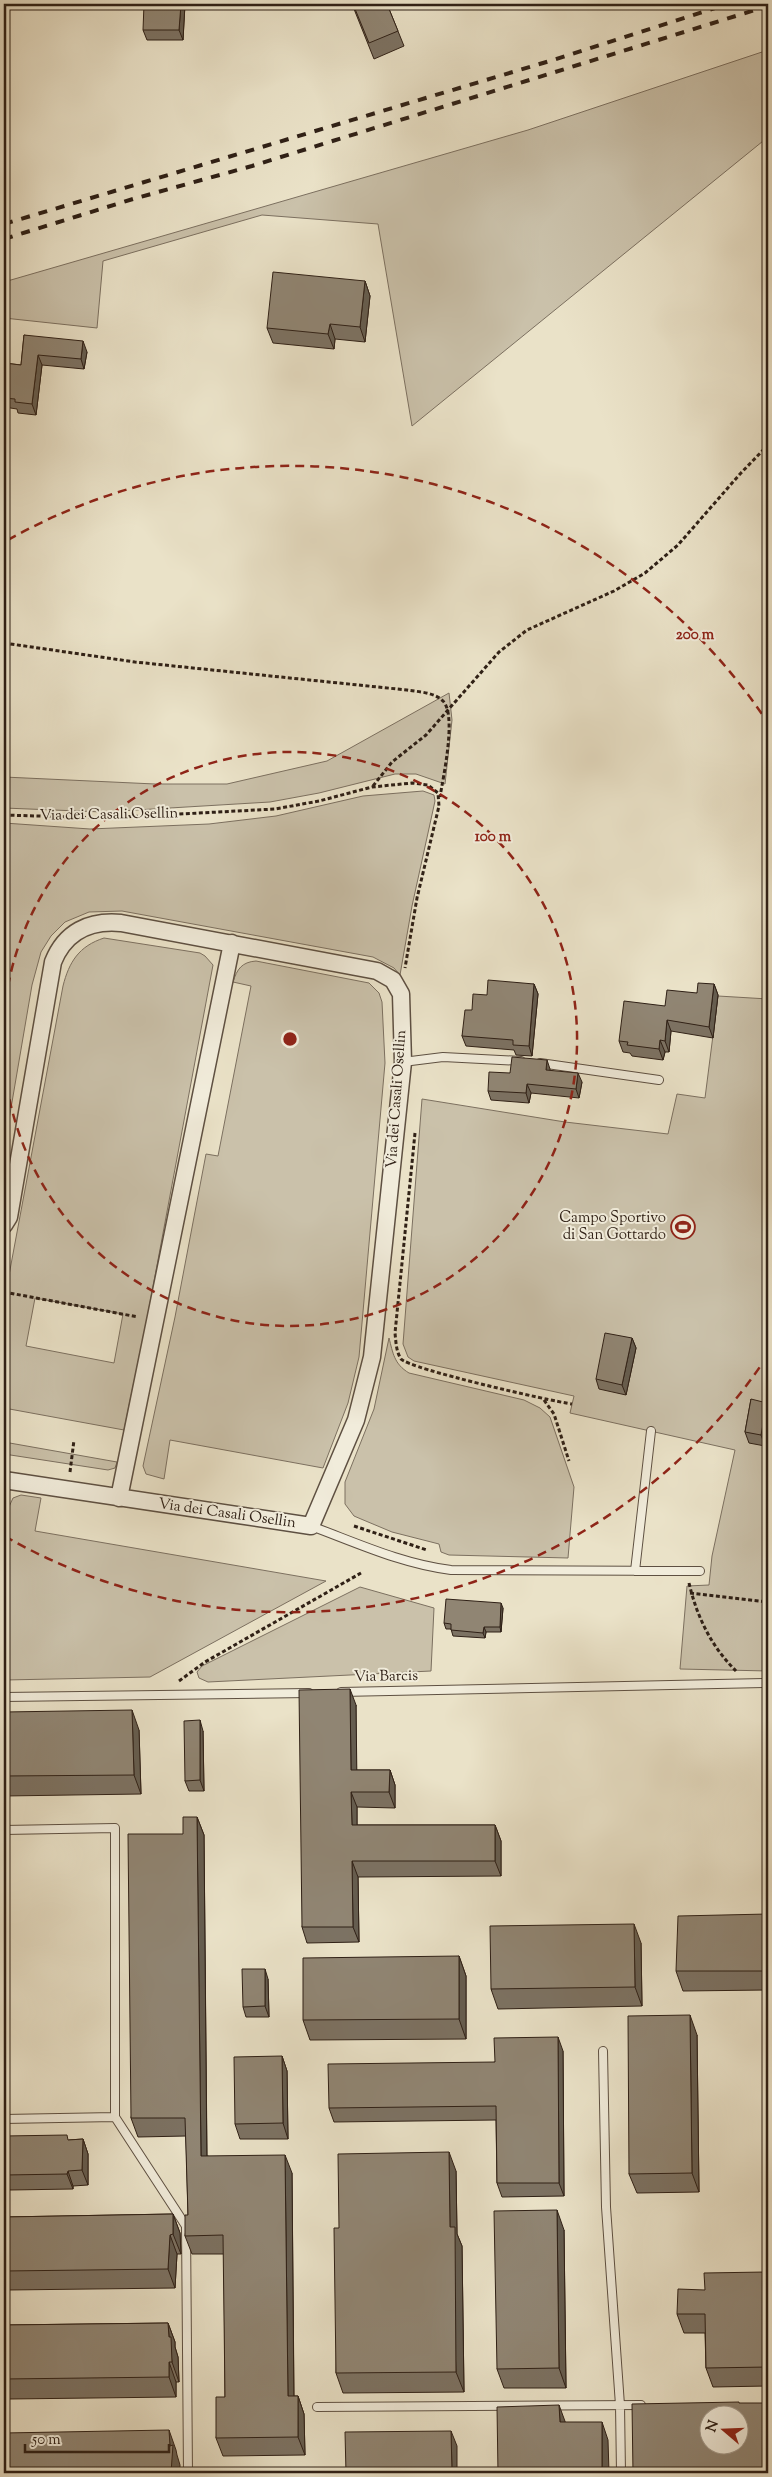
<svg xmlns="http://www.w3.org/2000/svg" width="772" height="2477" viewBox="0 0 772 2477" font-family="'Sorts Mill Goudy',serif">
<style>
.green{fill:#cac1aa;stroke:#7c7060;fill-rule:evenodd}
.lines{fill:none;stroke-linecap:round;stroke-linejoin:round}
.lane-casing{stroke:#5e5042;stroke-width:10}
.street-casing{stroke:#5e5042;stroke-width:19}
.path{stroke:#2f2016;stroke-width:3;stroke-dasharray:4 2.5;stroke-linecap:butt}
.lane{stroke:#f1ecdb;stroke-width:8}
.street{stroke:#f1ecdb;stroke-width:16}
.rail{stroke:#2f2016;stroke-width:4;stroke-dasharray:9 9;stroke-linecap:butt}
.wall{fill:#7c7263;stroke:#2f2016}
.shaded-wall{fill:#655d50;stroke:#2f2016}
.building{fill:#908573;stroke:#2f2016;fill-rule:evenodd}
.ring{fill:none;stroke:#8f2418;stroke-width:2.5;stroke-dasharray:9 6}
.labels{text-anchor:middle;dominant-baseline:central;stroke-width:4;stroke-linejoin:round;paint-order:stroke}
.street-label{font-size:15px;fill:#2f2016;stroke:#f1ecdb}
.poi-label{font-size:15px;fill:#2f2016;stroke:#f1ecdb;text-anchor:end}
.centre{fill:#8f2418;stroke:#f1ecdb;stroke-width:2.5}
.ring-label{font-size:15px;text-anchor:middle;font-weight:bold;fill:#8f2418;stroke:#f1ecdb;stroke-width:4;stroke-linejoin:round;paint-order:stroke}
</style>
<rect width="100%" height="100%" fill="#eae2c8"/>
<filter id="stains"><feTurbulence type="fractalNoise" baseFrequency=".004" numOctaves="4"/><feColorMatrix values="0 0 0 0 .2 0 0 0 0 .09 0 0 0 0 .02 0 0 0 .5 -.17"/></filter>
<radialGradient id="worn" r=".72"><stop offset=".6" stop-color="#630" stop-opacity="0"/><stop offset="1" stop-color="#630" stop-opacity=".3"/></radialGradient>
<path class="green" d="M768 50V137L412 426 378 224 262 215 103 261 97 328 4 318V282L528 130Z
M449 693 452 720 445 784 416 774H395L319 793 270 802 103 812 4 808V777L155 784H227L327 761Z
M423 791 434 795 435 801 412 906 400 975 394 968 373 957 122 911 89 912 65 922 51 936 41 952 32 985 4 1149V823L90 829 209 824 276 816 363 796Z
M104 938 200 953 205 956 213 965 147 1319 124 1430 4 1408V1302L63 986C69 962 79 946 104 938ZM35 1298 123 1314 114 1363 26 1346Z
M256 961 369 983 379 993 382 1002 385 1063 359 1357 348 1403 323 1468 170 1440 164 1479 146 1474 143 1466 175 1317 206 1154 218 1156 251 986 233 982C237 969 242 962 256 961Z
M718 996 768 999V1671L680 1669 687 1586 709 1585 712 1556 735 1450 570 1413 574 1396 414 1361 408 1357 403 1344 422 1099 565 1122 668 1134 677 1094 705 1098Z
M389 1338C393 1353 394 1364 409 1373L524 1400 540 1408 550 1417 574 1487 568 1558 449 1555 441 1552 439 1544 392 1532 361 1519 354 1516 345 1504V1482L374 1409Z
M4 1442 117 1462 115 1468 108 1470 4 1454Z
M21 1495 41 1498 35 1531 326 1581 150 1677 5 1680 8 1509 13 1498Z
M360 1587 434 1608 431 1671 208 1682 199 1678 197 1672 202 1666Z"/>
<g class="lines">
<g class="lane-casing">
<path id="lane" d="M403 1062 443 1057 521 1061
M540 1063 659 1080
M311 1526C357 1543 402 1564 451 1570L700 1571
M635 1571 651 1431
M341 1692 768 1683
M4 1697 309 1693
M4 1830 115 1828V2117L4 2119
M603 2051 606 2207 620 2405 621 2473
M115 2117 186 2226 188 2473
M317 2407 641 2405"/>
</g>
<g class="street-casing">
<path id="street" d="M4 1225 9 1217 53 962C65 932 89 920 121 923L377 971 393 980 401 994 403 1062 372 1357 356 1420 311 1526 4 1480
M119 1498 232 943"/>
</g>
<path class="path" d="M4 643 135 662 407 690C419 692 434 692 443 701 457 715 443 778 440 797
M373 786 392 762 426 735 499 652 527 630 614 591 645 573 678 545 740 474 768 445
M4 815 105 818 275 809 319 801 372 787 412 783 428 785 438 793 439 806 417 898 405 968
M415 1133 395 1333C396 1342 396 1351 401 1359 410 1369 550 1401 572 1404
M4 1247 5 1240
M4 1292 138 1317
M544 1400 554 1414 569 1461
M70 1472 74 1440
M354 1526 427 1550
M689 1583C697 1617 711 1646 736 1671
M690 1593 768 1602
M179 1681 205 1662 361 1573"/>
<use href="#lane" class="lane"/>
<use href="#street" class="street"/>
<path class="rail" d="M4 224 553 60 728 4
M4 239 133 199 252 166 768 6"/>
</g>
<path class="wall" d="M185 4 183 40H147L143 30Z
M352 4H387L404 46 374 59Z
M607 4H619L608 8Z
M365 281 370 296 365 342 335 339 334 349 273 343 267 328Z
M24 335 87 352 84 369 42 365 36 415 18 413 17 409 4 407V363L21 365Z
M534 984 538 994 532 1056 516 1055 514 1050 466 1046 462 1036 472 1010 487 995Z
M714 984 718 995 713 1038 671 1031 669 1052H665L663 1060 632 1056 630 1053 623 1052 619 1041 665 1006 697 993Z
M550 1070 582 1082 579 1098 531 1093 529 1103 491 1100 488 1091 510 1073Z
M632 1338 636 1348 626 1395 599 1389 596 1379Z
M751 1399 765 1446 749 1443 745 1432Z
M503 1608 501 1632H486L485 1638 453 1636 451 1629H446L444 1623Z
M356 1705V1770H390L395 1785V1808L357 1807V1825H495L501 1841V1876L358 1877 359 1942 307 1943 302 1927Z
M4 1712 139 1730 141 1794 4 1796Z
M203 1731 204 1791H189L185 1781Z
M197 1817 204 1835 207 2156 292 2173 294 2396H298L304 2414 305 2455 223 2456 216 2438 225 2397 224 2254H192L185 2236 188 2215 186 2136 138 2137 131 2118 183 1834Z
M768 1914V1990L683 1991 676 1971Z
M641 1943 642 2006 498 2009 491 1989Z
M459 1956 466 1976V2039L310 2040 303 2020Z
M268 1979 269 2017H246L243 2007Z
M768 2014V2182L765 2172Z
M697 2035 699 2192 637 2193 629 2174Z
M563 2051 564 2196 502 2197 497 2183 496 2120 334 2122 329 2108 495 2062Z
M282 2056 287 2071 288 2139H240L235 2124Z
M83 2139 88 2154V2185L73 2186V2189L10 2190 5 2175 69 2140Z
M456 2171 457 2234 462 2246 464 2392 343 2393 336 2373 339 2228Z
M768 2210V2386L713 2387 706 2368 705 2333H684L677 2314 705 2290 765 2272Z
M173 2214 180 2233 181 2254H177L175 2288 8 2290 4 2278V2217Z
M564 2230 566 2388H504L497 2369Z
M168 2323 175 2342V2347L178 2357 179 2382H176V2397L9 2399 4 2383V2325Z"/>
<path class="shaded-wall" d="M181 4H185L183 40 179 30Z
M365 281 370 296 365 342 360 327Z
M330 324 335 339 334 349 328 334Z
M83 341 87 352 84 369 81 359Z
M38 355 42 365 36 415 32 404Z
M534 984 538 994 532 1056 529 1046Z
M714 984 718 995 713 1038 709 1027Z
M667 1020 671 1031 669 1052 665 1041Z
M660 1040 665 1052 663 1060 659 1049Z
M547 1060 550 1069 549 1079 546 1070Z
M578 1073 582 1082 579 1098 576 1089Z
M527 1084 531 1093 529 1103 526 1093Z
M632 1338 636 1348 626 1395 622 1385Z
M767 1403 768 1406V1427L765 1446 761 1435Z
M501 1603 503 1608 501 1632 500 1627Z
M484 1627 486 1632 485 1638 483 1633Z
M350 1689 356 1705 357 1785 351 1770Z
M132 1710 139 1730 141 1794 134 1775Z
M200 1720 203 1731 204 1791 200 1780Z
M390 1770 395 1785V1808L389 1792Z
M351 1792 357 1807V1841L352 1825Z
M197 1817 204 1835 207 2174 201 2156Z
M495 1825 501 1841V1876L495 1861Z
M352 1861 358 1877 359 1942 353 1927Z
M634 1924 641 1943 642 2006 635 1987Z
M459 1956 466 1976V2039L459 2019Z
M265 1969 268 1979 269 2017 265 2006Z
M690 2015 697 2035 699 2192 692 2173Z
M558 2037 563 2051 564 2196 559 2183Z
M282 2056 287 2071 288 2139 283 2123Z
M83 2139 88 2154V2185L82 2170Z
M449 2152 456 2171 457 2234 462 2246 464 2392 456 2372 450 2227Z
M285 2155 292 2173 294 2415 288 2396Z
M68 2171 73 2186V2189L67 2174Z
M557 2210 564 2230 566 2388 559 2368Z
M173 2214 180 2233 181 2254 173 2234Z
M170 2235 177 2254 175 2288 168 2269Z
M168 2323 175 2342V2347L178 2357 179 2382 172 2362 169 2337Z
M169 2362 176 2382V2397L169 2377Z
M298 2396 304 2414 305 2455 298 2437Z
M559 2405 566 2424 560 2422Z
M602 2422 608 2440 609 2473H602Z
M169 2430 176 2450 177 2455 180 2465V2473H171Z
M451 2431 457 2446V2473H452V2472Z"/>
<path class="building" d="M144 4H181L179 30H143Z
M353 4H387L398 31 369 43Z
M273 272 365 281 360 327 330 324 328 334 267 328Z
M24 335 83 341 81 359 38 355 32 404 15 402V399L4 398V363L21 365Z
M488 980 534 984 529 1046 513 1045V1040L462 1036 465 1010H472L473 994 487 995Z
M698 983 714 984 709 1027 667 1020 665 1041 660 1040 659 1049 627 1045 628 1042 619 1041 624 1001 665 1006 667 990 697 993Z
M512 1057 547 1060 546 1070 578 1073 576 1089 527 1084 526 1093 488 1091 489 1072 510 1073Z
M605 1333 632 1338 622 1385 596 1379Z
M751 1399 767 1403 761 1435 745 1432Z
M446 1599 501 1603 500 1627H484L483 1633 451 1630V1624L444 1623Z
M350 1689 351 1770H390L389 1792H351L352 1825H495V1861H352L353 1927H302L299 1690Z
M132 1710 134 1775 4 1776V1712Z
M200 1720V1780L185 1781 184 1721Z
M183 1817H197L201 2156 285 2155 288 2396H298V2437L216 2438V2397H225L223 2235 185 2236V2215H188L185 2118H131L128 1834H183Z
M768 1914V1971H676L678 1916Z
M634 1924 635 1987 491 1989 490 1926Z
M459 1956V2019L303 2020V1958Z
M242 1969H265V2006L243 2007Z
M763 2014H768V2172H765Z
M690 2015 692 2173 629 2174 628 2016Z
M558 2037 559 2183H497L496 2106 329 2108 328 2064 495 2062 494 2038Z
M282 2056 283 2123 235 2124 234 2057Z
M67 2135 68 2140 83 2139 82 2170 68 2171 67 2174 5 2175 4 2136Z
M449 2152 450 2227H455L456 2372 336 2373 334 2228H339L338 2154Z
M557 2210 559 2368 497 2369 494 2211Z
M764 2210H768V2367L706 2368 705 2314H677L678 2289 705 2290 704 2273 765 2272Z
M173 2214V2234L170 2235 168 2269 4 2271V2217Z
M168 2323 169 2337H171L172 2362H169V2377L4 2379V2325Z
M739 2402V2403H768V2473H633L632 2404ZM710 2414H740V2444H710Z
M559 2405 560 2422H602V2473H498L497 2407Z
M169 2430 170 2446 173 2445 171 2473H4V2433Z
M451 2431 452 2472 346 2473 345 2432Z"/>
<g class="ring">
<path d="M4 1016A287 287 0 1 1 4 1062"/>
<path d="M768 1355A573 573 0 0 1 8 1538M8 540A573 573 0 0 1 768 723"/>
</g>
<defs>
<g id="stadium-ring" transform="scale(1.25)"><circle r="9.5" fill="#f1ecdb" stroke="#8f2418" stroke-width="1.5"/><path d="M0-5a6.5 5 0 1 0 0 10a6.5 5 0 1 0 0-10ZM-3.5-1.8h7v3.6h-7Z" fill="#8f2418"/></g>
</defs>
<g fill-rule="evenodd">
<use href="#stadium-ring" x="683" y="1227"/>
</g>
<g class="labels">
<g class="street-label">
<text transform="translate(109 815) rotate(-1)">Via dei Casali Osellin</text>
<text transform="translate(397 1099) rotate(-86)">Via dei Casali Osellin</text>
<text transform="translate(227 1514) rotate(8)">Via dei Casali Osellin</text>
<text transform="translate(386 1677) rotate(-1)">Via Barcis</text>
</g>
<g class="poi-label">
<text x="666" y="1218">Campo Sportivo<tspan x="666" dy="17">di San Gottardo</tspan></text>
</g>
</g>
<circle cx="290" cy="1039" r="8" class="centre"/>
<g class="ring-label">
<text x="695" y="639">200 m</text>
<text x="493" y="841">100 m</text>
</g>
<rect width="772" height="2477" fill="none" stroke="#eae2c8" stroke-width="20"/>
<rect x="5" y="5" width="762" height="2467" fill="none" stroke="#2f2016" stroke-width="2.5"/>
<rect x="10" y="10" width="752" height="2457" fill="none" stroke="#2f2016"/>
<g transform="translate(724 2430) rotate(289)"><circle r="24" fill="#f1ecdb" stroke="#a39a8c"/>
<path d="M0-4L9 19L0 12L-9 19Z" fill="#8f2418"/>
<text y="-8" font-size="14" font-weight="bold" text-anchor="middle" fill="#2f2016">N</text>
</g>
<path d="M25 2444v8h144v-8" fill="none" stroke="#2f2016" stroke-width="2.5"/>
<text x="32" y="2444" font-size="15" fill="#2f2016" stroke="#f1ecdb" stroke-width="4" paint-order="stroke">50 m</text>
<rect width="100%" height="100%" filter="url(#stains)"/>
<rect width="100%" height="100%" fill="url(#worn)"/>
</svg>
